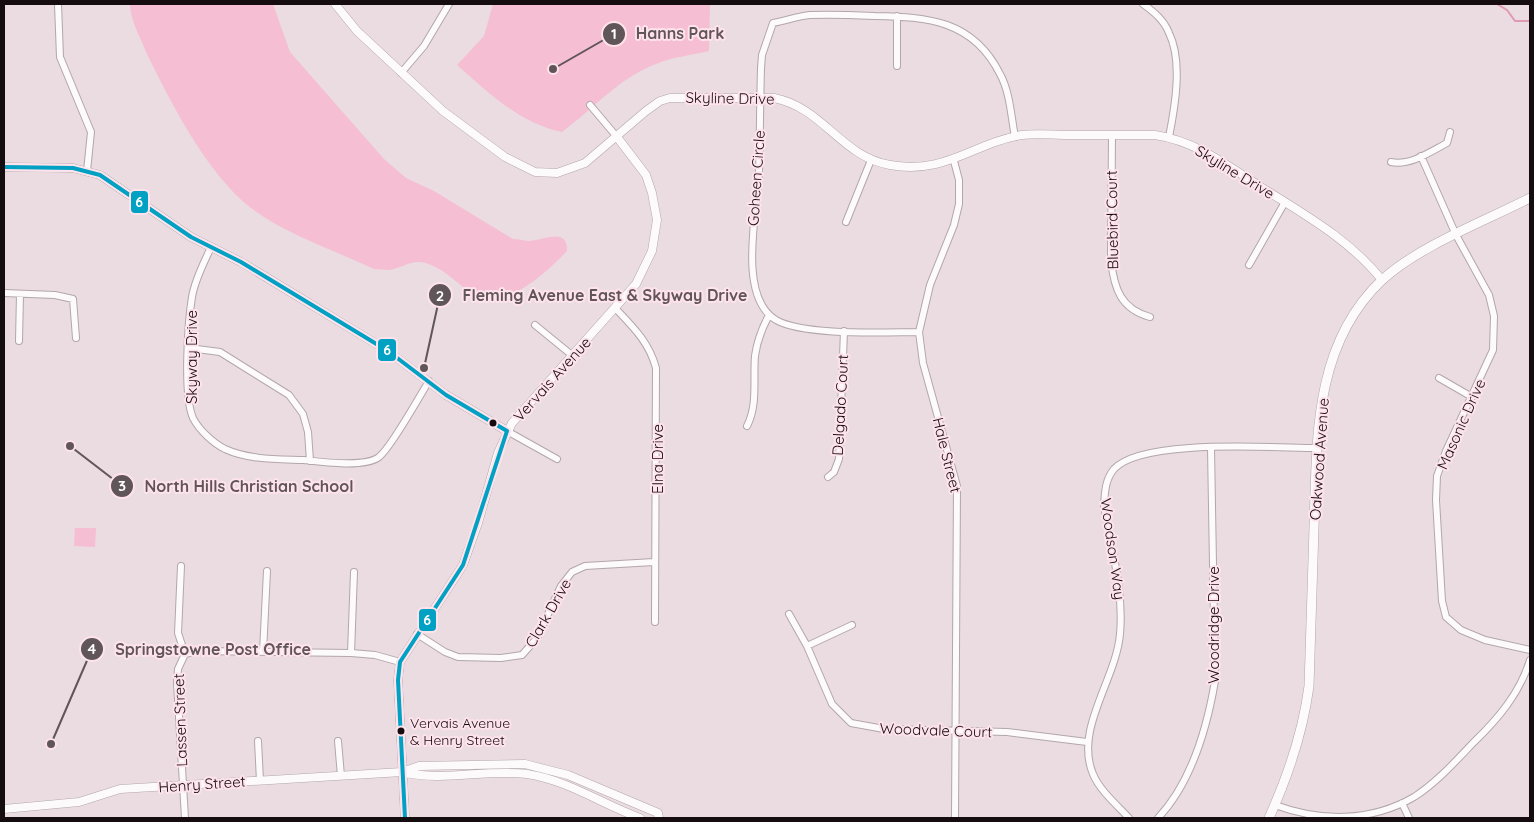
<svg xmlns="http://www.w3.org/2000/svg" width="1534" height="822" viewBox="0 0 1534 822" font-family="Quicksand,sans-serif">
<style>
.green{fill:#f5bed2}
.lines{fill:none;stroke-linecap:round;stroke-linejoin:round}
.stream{stroke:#e098b4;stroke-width:2}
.minor-casing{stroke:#b2a7ab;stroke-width:8}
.tertiary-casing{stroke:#b2a7ab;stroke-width:9}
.secondary-casing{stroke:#b2a7ab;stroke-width:10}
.minor{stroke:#fcfafa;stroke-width:6}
.tertiary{stroke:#fcfafa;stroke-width:8}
.secondary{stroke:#fcfafa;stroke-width:9}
.bus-1-casing{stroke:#ffe3ec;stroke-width:8}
.bus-1{stroke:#01a1c4;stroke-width:4}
.bus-dot{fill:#150c0f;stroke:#ffe3ec;stroke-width:2}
.labels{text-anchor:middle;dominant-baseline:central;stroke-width:4;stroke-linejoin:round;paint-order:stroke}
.bus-label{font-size:14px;fill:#150c0f;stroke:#ffe3ec;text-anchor:start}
.street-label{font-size:15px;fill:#150c0f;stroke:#ffe3ec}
.leader{fill:none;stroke:#605558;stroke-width:2}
.callout-dot{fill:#605558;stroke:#ffe3ec;stroke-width:2}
.mark-label{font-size:15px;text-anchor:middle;font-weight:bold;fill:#fff}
.callout-label{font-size:16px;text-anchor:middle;font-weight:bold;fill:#605558;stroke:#ffe3ec;stroke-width:4;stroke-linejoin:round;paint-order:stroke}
.line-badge{stroke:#ffe3ec;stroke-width:2}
.badge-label{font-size:14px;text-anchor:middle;font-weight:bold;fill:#fff}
</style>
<rect width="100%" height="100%" fill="#ebdce1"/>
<path class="green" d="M130 4H273L290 52 384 159 406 178 434 191 513 239C519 239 524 241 530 241 544 240 568 227 567 251 544 275 501 316 467 290 454 280 442 268 426 263 411 259 403 268 389 270 385 270 379 269 374 269 334 250 287 235 251 208 207 174 171 103 147 54 141 39 130 20 130 4Z
M493 4H710L709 51C692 55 673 57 656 64 619 78 593 109 562 132 519 123 489 93 457 65L484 36Z
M75 528H96L95 547 74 546Z"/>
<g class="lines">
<path class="stream" d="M1497 4 1507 10 1515 21H1530"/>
<g class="minor-casing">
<path id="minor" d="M58 4 60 57 91 132 87 171
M1143 4C1154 12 1164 20 1169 33 1183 61 1175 107 1169 137
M897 66V16
M401 73 424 46 449 4
M590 105 617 137
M1112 135 1111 260C1114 289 1121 309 1150 317
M1421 156 1456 235 1489 295 1494 316 1493 350 1446 451 1437 476 1436 500 1442 601 1446 617 1461 630 1485 640 1530 650
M954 161 959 180V204L954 225 930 285 919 332 923 363 957 486 955 818
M1391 162C1410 166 1430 152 1447 143L1450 132
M846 222 871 160
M211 247C204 263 195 279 192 297 188 321 183 396 193 418 199 430 213 443 225 449 249 460 278 459 304 460 321 462 365 468 379 457 391 448 419 397 429 381
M1249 265 1285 202
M4 293 55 295 73 299 76 338
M615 308C633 327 649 342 656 368L655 622
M535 325 573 356
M919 332C884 332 804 336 776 320 736 296 758 208 759 171 760 137 760 103 761 68L762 55 773 23C785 21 798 16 810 15 831 14 853 15 875 16 928 17 973 20 1000 74 1010 92 1011 116 1015 137
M19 341 20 294
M189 348 220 352 289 395 303 414 308 432 310 461
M1439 378 1472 397
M747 426C758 405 753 379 755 356 757 341 762 328 769 315
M507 431 557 459
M828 477 834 472 839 459 844 331
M181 566 178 633 185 654
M789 614 807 646 832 704 851 723 884 729 1007 732 1087 742
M417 634 445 652 458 657 501 658 522 655 537 638 561 586 572 572 585 566 654 562
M807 646 852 625
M263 652 267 571
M351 653 354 572
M185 654 197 651 351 653 375 655 400 662
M258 741 260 781
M338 741 341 776
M1402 803 1409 818
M1275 805C1321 822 1371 822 1414 797 1436 783 1455 762 1473 743 1498 719 1520 693 1530 660
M185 818 177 683 178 669 185 654
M1129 818C1117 805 1100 791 1093 774 1074 729 1116 680 1120 634 1124 592 1111 547 1104 505 1105 492 1105 480 1114 469 1142 438 1274 448 1317 448
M1158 818C1192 782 1207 728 1215 681L1211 448"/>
</g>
<g class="tertiary-casing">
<path id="tertiary" d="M335 4 357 31 443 111 505 157 535 172 557 173 585 163 646 111 660 101 670 98H774C824 108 840 156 890 165 946 175 973 143 1022 135 1037 133 1053 135 1068 135 1097 135 1126 135 1155 135 1196 141 1228 166 1261 187 1305 215 1349 239 1382 280
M4 167 73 168 100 175 191 237 241 262 388 351 446 395 507 431
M402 772C443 782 485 769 527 774 567 780 602 804 640 818
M4 809 79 802 120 789 402 772 419 766 525 764 568 775 658 813 659 818
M405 818 398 680 400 662 463 565 478 523 498 453 512 423 636 284 652 251 657 220 652 193 646 175 617 137"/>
</g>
<g class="secondary-casing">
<path id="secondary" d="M1269 818C1288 776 1303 732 1309 686 1311 633 1312 580 1314 528 1317 440 1313 345 1382 280 1419 246 1485 221 1530 198"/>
</g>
<use href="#minor" class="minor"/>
<use href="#tertiary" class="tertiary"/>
<use href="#secondary" class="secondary"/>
<g class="bus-1-casing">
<path id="bus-1" d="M4 167 73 168 100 175 191 237 241 262 388 351 446 395 507 431
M405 818 398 680 400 662 463 565 507 431"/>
</g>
<use href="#bus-1" class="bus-1"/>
</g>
<g class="bus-dot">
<circle cx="493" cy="423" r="4.5"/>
<circle cx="401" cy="731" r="4.5"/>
</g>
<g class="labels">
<g class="bus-label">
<text x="410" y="723">Vervais Avenue<tspan x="410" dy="17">&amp; Henry Street</tspan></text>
</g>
<g class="street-label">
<text transform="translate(730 98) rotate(1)">Skyline Drive</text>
<text transform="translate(1235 172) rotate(31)">Skyline Drive</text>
<text transform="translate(756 178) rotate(-86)">Goheen Circle</text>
<text transform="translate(1112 220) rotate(-91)">Bluebird Court</text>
<text transform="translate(191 357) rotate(-90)">Skyway Drive</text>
<text transform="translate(552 379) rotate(-48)">Vervais Avenue</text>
<text transform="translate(840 405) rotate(-87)">Delgado Court</text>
<text transform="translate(1461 424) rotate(-66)">Masonic Drive</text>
<text transform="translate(947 455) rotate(76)">Hale Street</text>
<text transform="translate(657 459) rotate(-90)">Elna Drive</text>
<text transform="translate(1319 459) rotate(-86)">Oakwood Avenue</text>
<text transform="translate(1113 549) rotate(82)">Woodson Way</text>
<text transform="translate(548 613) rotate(-60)">Clark Drive</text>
<text transform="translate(1213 625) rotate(-90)">Woodridge Drive</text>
<text transform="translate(180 720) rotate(-92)">Lassen Street</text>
<text transform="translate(936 730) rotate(2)">Woodvale Court</text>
<text transform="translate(202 784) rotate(-4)">Henry Street</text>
</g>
</g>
<path class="leader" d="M553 69L614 34M424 368L440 295M70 446L122 486M51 744L92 649"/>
<g class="callout-dot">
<circle cx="553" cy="69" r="5"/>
<circle cx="424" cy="368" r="5"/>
<circle cx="70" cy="446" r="5"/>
<circle cx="51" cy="744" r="5"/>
<circle cx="614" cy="34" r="12"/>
<circle cx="440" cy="295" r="12"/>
<circle cx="122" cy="486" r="12"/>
<circle cx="92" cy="649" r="12"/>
</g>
<g class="mark-label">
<text x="614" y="39">1</text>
<text x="440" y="301">2</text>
<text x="122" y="491">3</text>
<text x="92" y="654">4</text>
</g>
<g class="callout-label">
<text x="680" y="39">Hanns Park</text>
<text x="605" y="301">Fleming Avenue East &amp; Skyway Drive</text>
<text x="249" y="492">North Hills Christian School</text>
<text x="213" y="655">Springstowne Post Office</text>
</g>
<g class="line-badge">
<rect x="130" y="190" width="19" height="24" rx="5" fill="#01a1c4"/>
<rect x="377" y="338" width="20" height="24" rx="5" fill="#01a1c4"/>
<rect x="418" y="608" width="19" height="24" rx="5" fill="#01a1c4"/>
</g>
<g class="badge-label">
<text x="139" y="207">6</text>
<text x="387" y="355">6</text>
<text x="427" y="625">6</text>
</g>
<rect width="1534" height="822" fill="none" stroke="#150c0f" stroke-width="10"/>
</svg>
